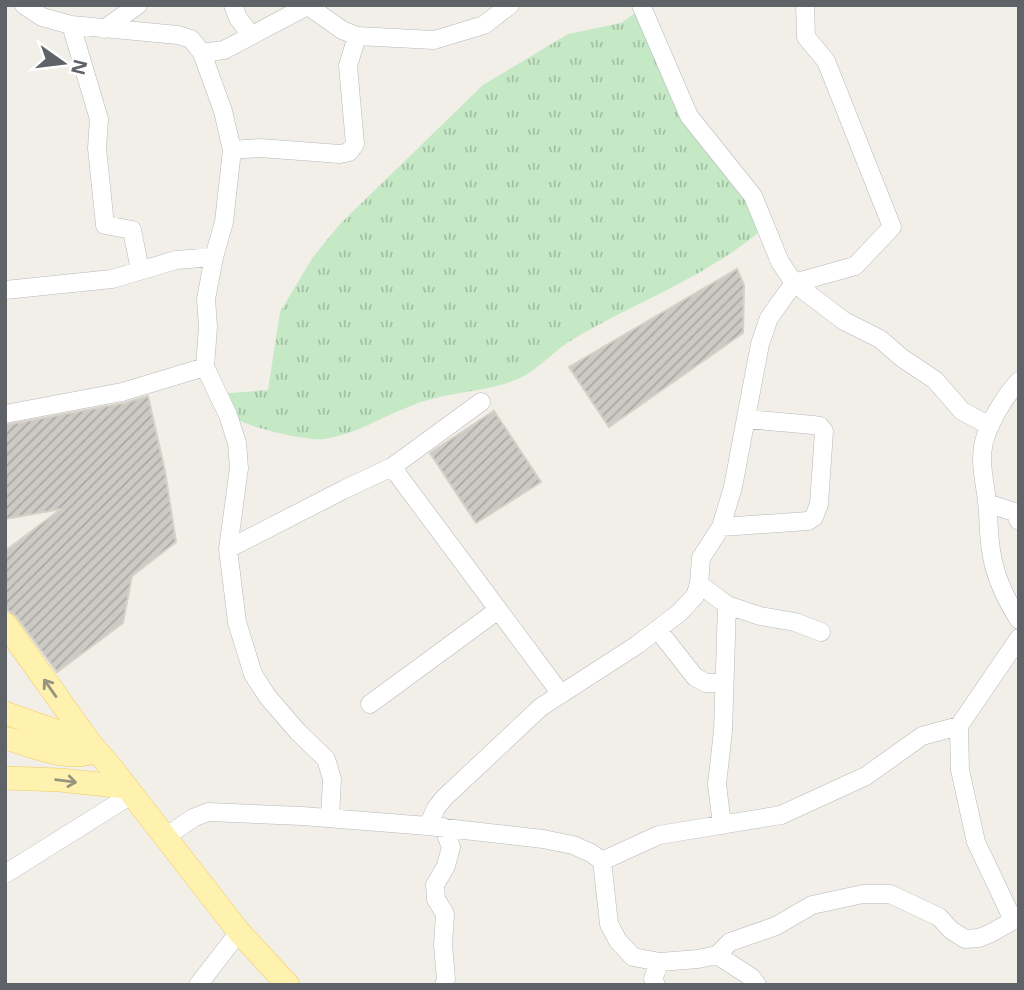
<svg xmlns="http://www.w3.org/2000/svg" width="1024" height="990" viewBox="0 0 1024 990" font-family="'Open Sans',sans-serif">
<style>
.grass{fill:url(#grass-tufts)}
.building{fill:url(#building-hatch);stroke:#d6d1c6;stroke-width:2}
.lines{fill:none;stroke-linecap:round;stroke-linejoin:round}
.minor-casing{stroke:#b5b8bc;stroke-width:19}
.major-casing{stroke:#f2c960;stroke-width:24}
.minor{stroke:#fff;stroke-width:18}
.major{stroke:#fff2af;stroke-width:23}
.oneway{stroke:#979581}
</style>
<defs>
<pattern id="grass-tufts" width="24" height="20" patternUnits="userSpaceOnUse" patternTransform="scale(1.75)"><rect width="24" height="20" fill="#c5e8c5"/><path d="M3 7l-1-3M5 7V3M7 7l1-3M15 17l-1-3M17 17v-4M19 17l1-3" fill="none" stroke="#a3c0a4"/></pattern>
<pattern id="building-hatch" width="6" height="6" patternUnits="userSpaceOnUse" patternTransform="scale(1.75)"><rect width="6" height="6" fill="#cccac5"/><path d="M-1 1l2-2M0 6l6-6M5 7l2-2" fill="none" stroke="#a9a8a4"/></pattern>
</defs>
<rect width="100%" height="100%" fill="#f1efe8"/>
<path class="grass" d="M642 8 689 116 767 225C708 278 633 302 567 343 551 354 537 370 520 378 486 393 447 391 413 405 383 416 355 435 324 439 308 441 244 427 232 416 226 411 222 401 218 394L268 390 280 312 313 257 340 224 483 85 568 34 621 23Z"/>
<path class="building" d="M737 269 744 285 743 333 609 427 569 367Z
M148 396 165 471 176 542 132 576 123 623 57 672 16 616 5 608V551L61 509 5 519V425L124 403Z
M494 411 541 482 476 523 430 453Z"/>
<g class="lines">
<g class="minor-casing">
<path id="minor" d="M24 5 42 17 71 25 178 35 191 39 202 53 223 111 232 150 224 222 214 257 206 299 208 327 205 367 228 415 237 443 239 468 228 549 237 622 253 674 267 696 298 732 326 759 332 779 330 818
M233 5 238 18 251 35
M641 5 689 116 753 196 780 262 794 283 844 321 880 339 902 358 935 380 962 411 990 426
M308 6 342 30 357 36 434 40 484 25 510 5
M71 25 99 119 97 148 105 225 132 230 140 270
M104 29 138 5
M202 53 224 50 309 5
M232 150 260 148 340 154 349 152 355 144 348 66 357 36
M5 290 112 279 176 260 214 257
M1019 381C1005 396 989 422 984 442 979 462 985 482 987 501 989 517 988 534 991 550 994 575 1005 598 1019 620
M5 414 122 392 205 367
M392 467 561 694
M987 503 1014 512 1019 521
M721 527 808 521 814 517 819 504 824 431 820 426 813 425 747 419
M228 549 345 489 392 467 481 402
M699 584 727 605 760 616 795 622 821 632
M658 630 695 677 706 683H724
M370 704 498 610
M959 726 960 770 976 842 1013 920
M722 825 717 784 723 731 727 605
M428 826 436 808 444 798 541 707 637 645 679 613 695 596 699 584 701 558 721 527 733 487 760 344 769 318 794 283 855 266 892 227 826 61 806 37 805 5
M443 827 451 847 446 866 435 885 436 899 445 914 443 945 446 979 444 985
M164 838 193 818 208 812 302 816 428 826 543 839 573 845 591 853 602 861 609 924 618 941 633 957 660 962 698 959 717 955 730 942 776 926 812 905 863 894H890L939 917 951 930 965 939 979 938 991 933 1019 917
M602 861 659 835 781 815 866 776 922 736 959 726 1019 638
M5 874 131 795
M717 955 751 977 757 985
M198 985 239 932
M656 985 653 979 660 962"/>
</g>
<g class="major-casing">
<path id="major" d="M5 624 90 743
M5 713 90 743 114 771 239 932 288 985
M5 738C31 745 69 763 95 751
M5 778 60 780 126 787"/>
</g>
<use href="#minor" class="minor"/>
<use href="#major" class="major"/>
</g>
<defs><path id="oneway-shaft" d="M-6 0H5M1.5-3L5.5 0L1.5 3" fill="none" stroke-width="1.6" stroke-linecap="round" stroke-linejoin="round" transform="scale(1.75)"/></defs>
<g class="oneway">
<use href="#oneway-shaft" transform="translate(50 688) rotate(-125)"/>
<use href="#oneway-shaft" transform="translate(66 781) rotate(7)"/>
</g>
<rect width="1024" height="990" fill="none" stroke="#5f6368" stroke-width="14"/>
<g transform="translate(63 63) rotate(104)" stroke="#ffffff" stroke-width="5" paint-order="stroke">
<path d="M0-5L12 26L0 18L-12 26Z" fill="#5f6368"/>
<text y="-10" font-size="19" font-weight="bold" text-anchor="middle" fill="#5f6368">N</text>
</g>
</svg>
